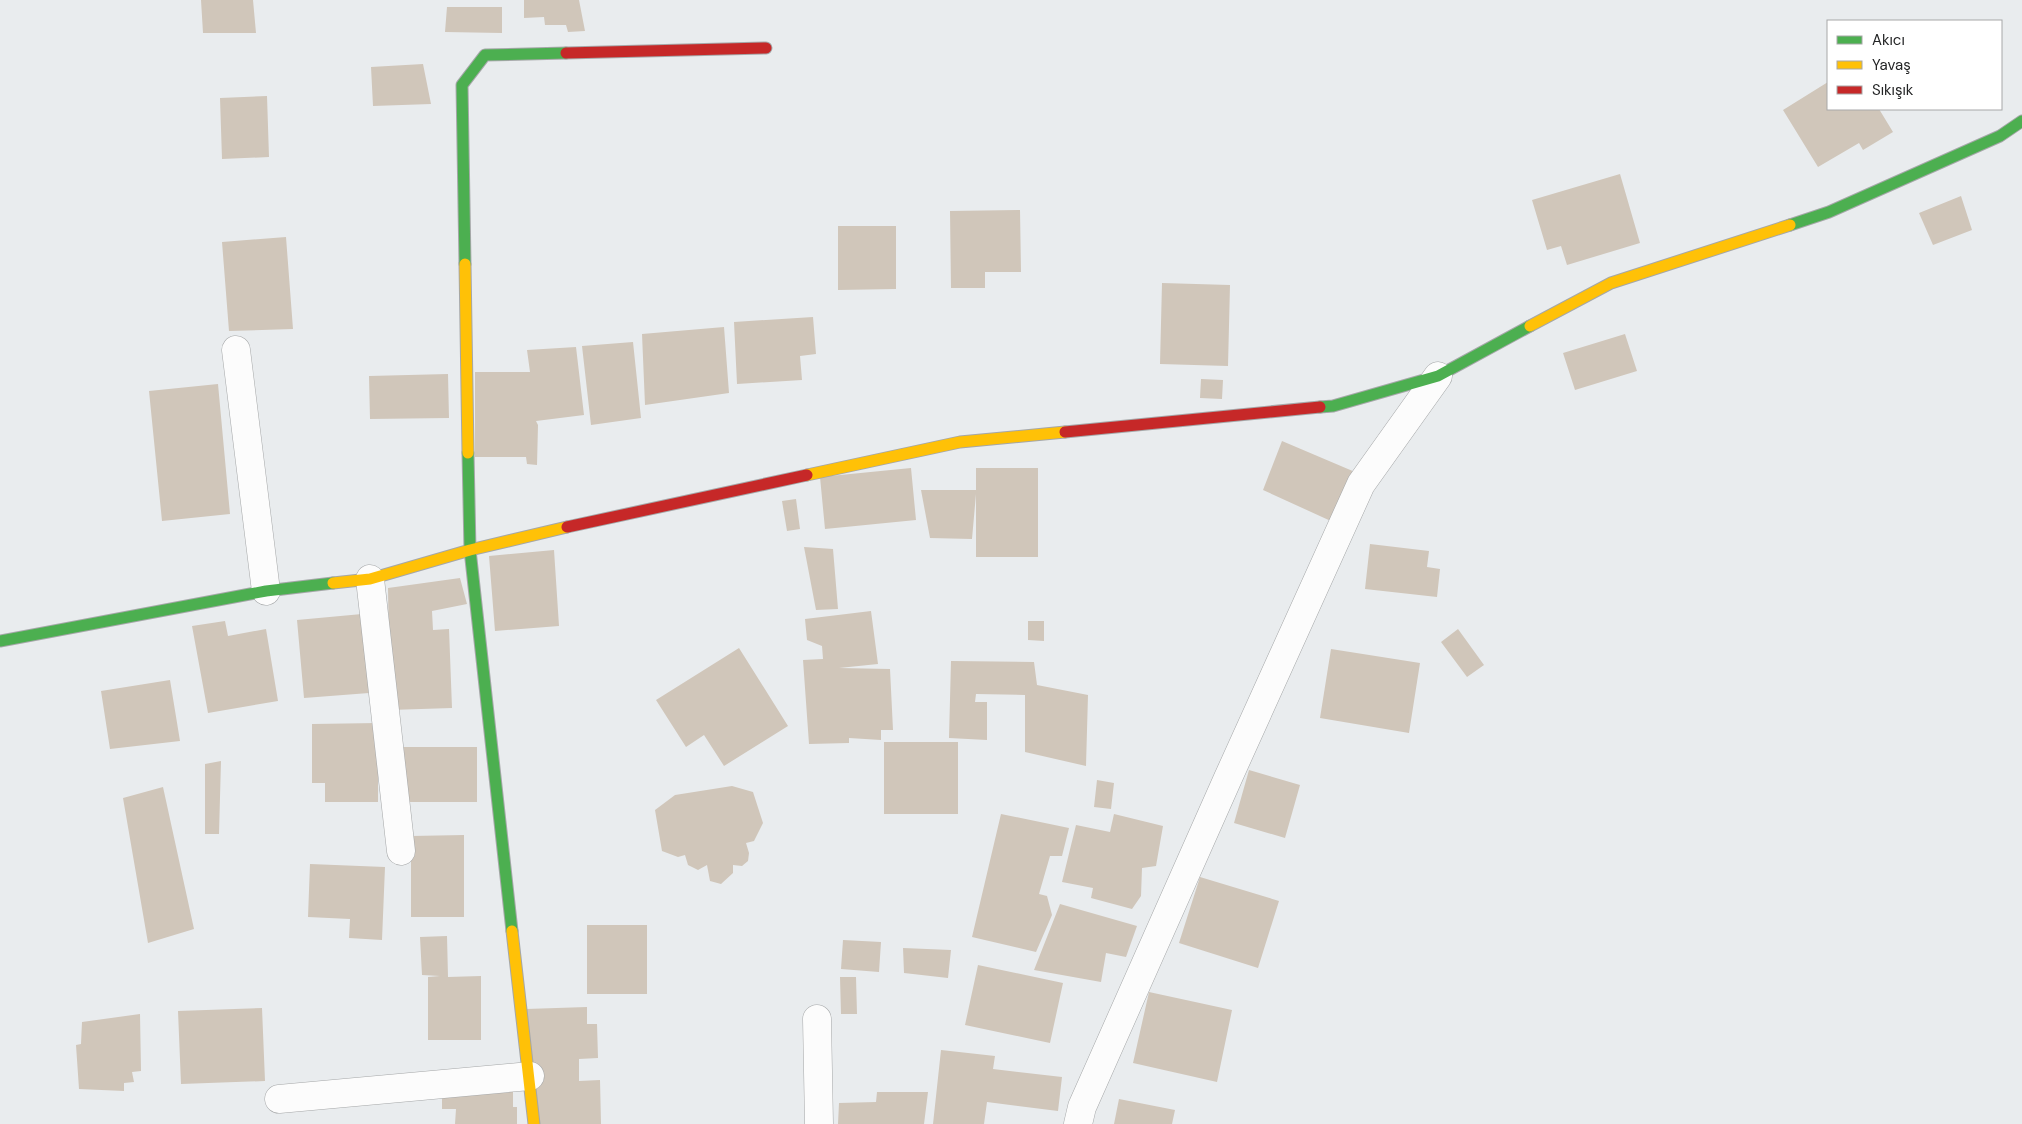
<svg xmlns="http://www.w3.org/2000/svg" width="2022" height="1124" viewBox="0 0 2022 1124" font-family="'DM Sans',sans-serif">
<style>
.building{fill:#d0c6ba}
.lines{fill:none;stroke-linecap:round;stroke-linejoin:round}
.street-casing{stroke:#a5a7a8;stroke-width:29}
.fast-casing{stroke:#a5a7a8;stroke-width:13}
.slow-casing{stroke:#a5a7a8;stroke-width:13}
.jam-casing{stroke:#a5a7a8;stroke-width:13}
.street{stroke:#fcfcfc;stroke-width:28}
.fast{stroke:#4caf50;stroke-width:11}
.slow{stroke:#ffc107;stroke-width:11}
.jam{stroke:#c62828;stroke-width:11}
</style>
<rect width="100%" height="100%" fill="#e9ecee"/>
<path class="building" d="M201 0H253L256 33H203Z
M524 0H579L585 31 568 32 566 25H545L544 17 524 18Z
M447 7H502V33L445 32Z
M423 64 431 104 373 106 371 67Z
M1828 82V109H1879L1893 132 1863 150 1859 143 1818 167 1783 110Z
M267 96 269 157 222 159 220 98Z
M1620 174 1640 243 1567 265 1561 246 1547 250 1532 200Z
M1961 196 1972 230 1933 245 1919 213Z
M1020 210 1021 272H985V288H951L950 211Z
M838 226H896V289L838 290Z
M286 237 293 329 229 331 222 242Z
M1162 283 1230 285 1228 366 1160 364Z
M813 317 816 354 800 356 802 380 737 384 734 322Z
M724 327 729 393 645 405 642 334Z
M1625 334 1637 371 1575 390 1563 353Z
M633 342 641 418 591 425 582 346Z
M576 347 584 415 536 421 538 425 537 465 527 464 526 457H475V372H530L527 350Z
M448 374 449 418 370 419 369 376Z
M1201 379 1223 380 1222 399 1200 398Z
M218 384 230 514 162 521 149 391Z
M1282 441 1355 472 1333 522 1263 490Z
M911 468 916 520 825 529 820 477Z
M976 468H1038V557H976V494L972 539 930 538 921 490H976Z
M796 499 800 529 787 531 782 501Z
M1370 544 1429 551 1427 567 1440 569 1437 597 1365 589Z
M804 547 833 549 838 609 816 610Z
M554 550 559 626 495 631 489 556Z
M460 578 467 604 432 611 433 630 449 629 452 708 390 710 388 588Z
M871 611 878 664 839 668 890 669 893 730H881V740L849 738V743L809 744 803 660 823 659 822 646 807 640 805 619Z
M362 614 369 693 304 698 297 620Z
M225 621 228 636 266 629 278 701 208 713 192 626Z
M1028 621H1044V641L1028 640Z
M1458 629 1484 665 1467 677 1441 642Z
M739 648 788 726 724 766 704 735 686 747 656 700Z
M1331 649 1420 663 1409 733 1320 718Z
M951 661 1034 662 1037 685 1088 695 1086 766 1025 752V695L976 694 975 702H987V740L949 738Z
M170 680 180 741 110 749 101 691Z
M378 723V802H325V783H312V724Z
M884 742H958V814H884Z
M403 747H477V802H402Z
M221 761 219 834H205V764Z
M1249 770 1300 785 1285 838 1234 823Z
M1097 780 1114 783 1111 809 1094 807Z
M732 786 753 792 763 823 754 841 746 843 749 853 748 861 742 866 733 865V873L721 884 710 881 707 865 698 870 688 865 685 855 678 857 662 851 655 810 675 795Z
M163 787 194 929 148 943 123 798Z
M1001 814 1069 828 1062 856H1050L1039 894 1047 896 1052 915 1036 952 972 937Z
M1114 814 1163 826 1156 866 1142 868 1141 896 1132 909 1091 898 1093 888 1062 882 1076 825 1110 832Z
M464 835V917H411V836Z
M310 864 385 867 382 940 349 938 350 919 308 917Z
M1200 877 1279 901 1258 968 1179 943Z
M1060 904 1137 926 1126 957 1106 953 1101 982 1034 970Z
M587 925H647V994H587Z
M447 936 448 977 481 976V1040H428V977L440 976 422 975 420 937Z
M843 940 881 942 879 972 841 969Z
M903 948 951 950 948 978 904 973Z
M978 965 1063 983 1050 1043 965 1025Z
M840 977H856L857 1014H841Z
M1149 992 1232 1010 1217 1082 1133 1063Z
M587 1007V1024H597L598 1058 579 1059V1081L600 1080 601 1124H530L526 1009Z
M262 1008 265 1081 181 1084 178 1011Z
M140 1014 141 1071 132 1072 134 1082 124 1083V1091L79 1089 76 1045 81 1044 82 1022Z
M941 1050 995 1056 993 1069 1062 1077 1058 1111 987 1102 984 1124H933Z
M442 1073 513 1074V1107H517V1124H455L456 1109H442Z
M877 1092H928L924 1124H838L839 1103 876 1102Z
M1119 1099 1175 1110 1172 1124H1114Z"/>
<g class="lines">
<g class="street-casing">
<path id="street" d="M236 350 266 591
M370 579 401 851
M817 1019 819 1124
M279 1099 530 1076
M1078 1124 1082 1107 1228 778 1361 484 1438 376"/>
</g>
<g class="fast-casing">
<path id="fast" d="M1790 225 1829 212 2000 136 2022 121
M465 264 462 85 485 55 566 53
M1320 407 1333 406 1438 376 1530 326
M468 453 470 550 512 931
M0 641 266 591 333 583"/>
</g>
<g class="slow-casing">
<path id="slow" d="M465 264 468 453
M1530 326 1611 283 1790 225
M807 475 960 442 1065 432
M333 583 370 579 470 550 567 527
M512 931 534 1124"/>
</g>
<g class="jam-casing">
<path id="jam" d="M566 53 766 48
M1065 432 1320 407
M567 527 807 475"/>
</g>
<use href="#street" class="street"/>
<use href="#fast" class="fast"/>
<use href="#slow" class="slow"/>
<use href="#jam" class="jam"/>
</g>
<rect x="1827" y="20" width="175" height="90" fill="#ffffff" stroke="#a7a7a8"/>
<rect x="1837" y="36" width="25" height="8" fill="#4caf50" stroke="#a7a7a8"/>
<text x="1872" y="45" font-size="15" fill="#232425">Akıcı</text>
<rect x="1837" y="61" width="25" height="8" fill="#ffc107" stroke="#a7a7a8"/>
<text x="1872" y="70" font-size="15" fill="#232425">Yavaş</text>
<rect x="1837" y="86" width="25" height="8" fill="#c62828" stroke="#a7a7a8"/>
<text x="1872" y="95" font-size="15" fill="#232425">Sıkışık</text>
</svg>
